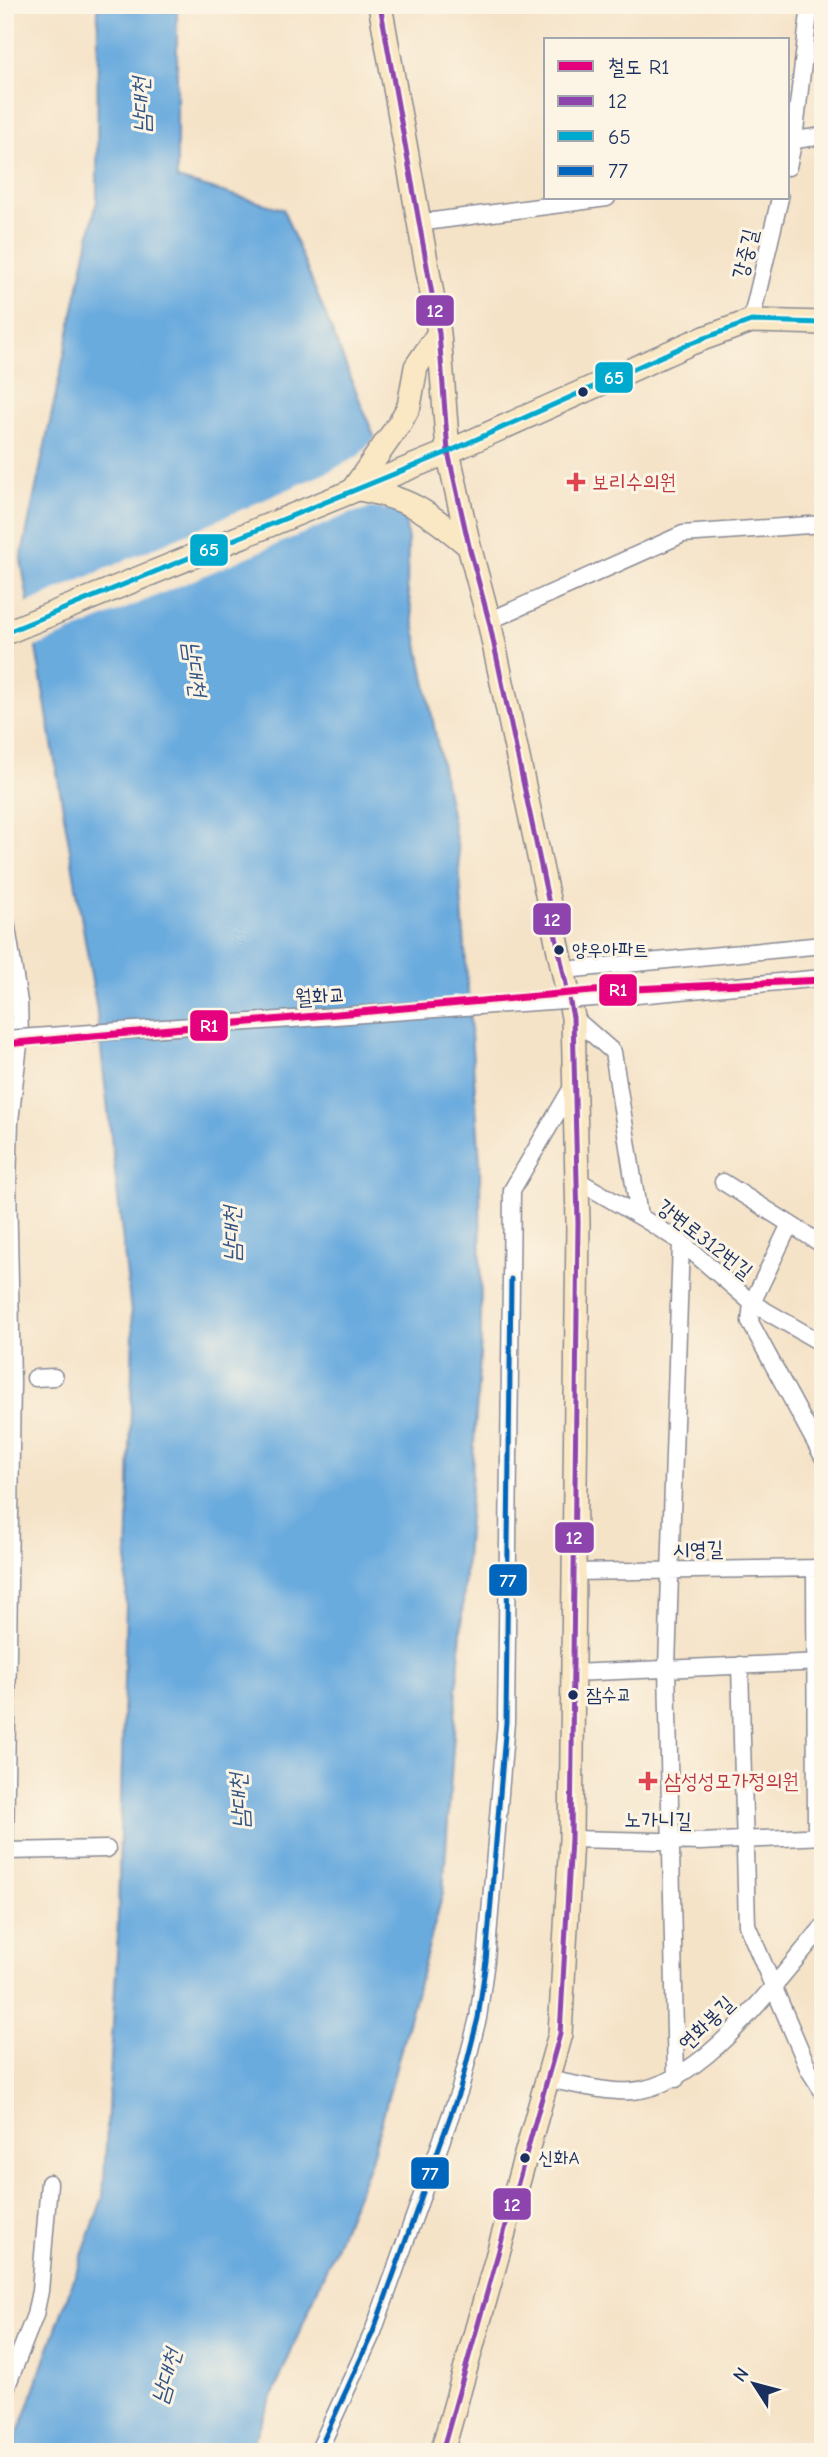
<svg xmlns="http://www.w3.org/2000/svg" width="828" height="2457" viewBox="0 0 828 2457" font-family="'Comic Neue','Poor Story',sans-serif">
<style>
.water{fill:#6aabde;stroke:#426d9e;stroke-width:2}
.pier{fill:#f5e3c8}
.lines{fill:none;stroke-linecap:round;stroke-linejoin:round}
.street-casing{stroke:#888993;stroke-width:19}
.secondary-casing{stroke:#888993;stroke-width:26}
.street{stroke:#fff;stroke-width:16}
.secondary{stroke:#fae7c3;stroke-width:23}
.street-bridge-casing{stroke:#888993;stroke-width:19;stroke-linecap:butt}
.street-bridge{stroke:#fff;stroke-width:16}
.bus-1-casing{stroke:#fcf5e5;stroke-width:10}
.bus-2-casing{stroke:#fcf5e5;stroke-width:10}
.bus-3-casing{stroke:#fcf5e5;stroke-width:10}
.bus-1{stroke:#8e44ad;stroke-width:5}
.bus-2{stroke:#00a9ce;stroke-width:5}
.bus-3{stroke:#0065bd;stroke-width:5}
.rail-1-casing{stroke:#fcf5e5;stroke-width:12}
.rail-1{stroke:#e5007d;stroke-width:7}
.bus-dot{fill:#1b2f5e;stroke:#fcf5e5;stroke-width:2.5}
.health-dot{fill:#e0444e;stroke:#fcf5e5;stroke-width:2.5}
.labels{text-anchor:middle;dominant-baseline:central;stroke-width:6;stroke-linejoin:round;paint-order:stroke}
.bus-label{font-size:19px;fill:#1b2f5e;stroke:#fcf5e5;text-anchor:start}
.street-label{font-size:21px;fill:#1b2f5e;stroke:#fcf5e5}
.health-label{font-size:21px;fill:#be3a42;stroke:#fcf5e5;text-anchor:start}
.water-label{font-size:23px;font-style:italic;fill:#335484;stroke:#fcf5e5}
.line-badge{stroke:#fcf5e5;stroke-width:2.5}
.badge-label{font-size:19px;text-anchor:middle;font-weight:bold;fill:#fff}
</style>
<rect width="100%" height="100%" fill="#fcf5e5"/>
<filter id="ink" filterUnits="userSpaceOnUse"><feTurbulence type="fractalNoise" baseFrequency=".0143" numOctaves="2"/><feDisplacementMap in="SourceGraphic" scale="14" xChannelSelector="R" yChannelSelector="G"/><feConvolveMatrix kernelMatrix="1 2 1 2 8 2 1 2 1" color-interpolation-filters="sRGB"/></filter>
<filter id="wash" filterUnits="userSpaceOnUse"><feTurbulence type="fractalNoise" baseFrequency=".00686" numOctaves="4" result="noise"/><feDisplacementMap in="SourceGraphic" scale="28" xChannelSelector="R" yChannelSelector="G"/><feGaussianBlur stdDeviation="1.57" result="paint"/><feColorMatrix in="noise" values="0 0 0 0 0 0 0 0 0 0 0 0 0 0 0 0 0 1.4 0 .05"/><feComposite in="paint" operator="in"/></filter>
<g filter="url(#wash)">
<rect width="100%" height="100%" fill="#f5e3c8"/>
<path class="water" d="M98 5H177V179L283 209 404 511 408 542 407 587 458 850 480 1162 481 1341 443 1893 370 2164 249 2452H12L103 2197 117 1954 133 1330 96 1005 21 559 97 200Z"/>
<path class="pier" d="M378 435 407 510 370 508 349 514 33 648 25 604 330 471 358 456Z"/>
</g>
<g filter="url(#ink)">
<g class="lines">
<g class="street-casing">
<path id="street" d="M788 141 823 136
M788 167 794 139 810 5
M418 223 607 198
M751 321 780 198
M489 621 683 534 823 524
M5 915 19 1002 20 1036 10 1121 8 1183 12 1382 5 1849
M564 970 823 945
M637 995 823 978
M573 1017 613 1052 639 1216 681 1242 752 1303 823 1344
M577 1180 639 1216
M723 1182 823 1245
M790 1224 752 1303 750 1322 823 1457
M35 1378 54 1377
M815 1568 816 1836
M574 1572 823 1568
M740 1665 747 1925 809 2070 823 2092
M572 1673 822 1662
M571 1839 701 1842 823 1836
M5 1851 107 1849
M546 2079C571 2083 607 2093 632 2091 704 2086 777 1979 823 1927
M676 2079 667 1667 681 1242
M5 2391 35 2315 40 2291 49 2183
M318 2452 373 2332 460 2089 478 2018 486 1961 506 1722 512 1190 574 1084"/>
</g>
<g class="secondary-casing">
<path id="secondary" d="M380 5 439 333 448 452 469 546 489 621 573 1017 578 1223 571 1839 560 2034 442 2452
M439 333 416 367 409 406 400 423 354 488C409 498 427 511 469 546
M5 633 448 452 691 343 751 321 823 323"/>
</g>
<use href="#street" class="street"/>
<use href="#secondary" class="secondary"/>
<g class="street-bridge-casing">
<path id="street-bridge" d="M5 1039 637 995"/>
</g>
<use href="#street-bridge" class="street-bridge"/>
<g class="bus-1-casing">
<path id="bus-1" d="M380 5 439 333 448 452 469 546 489 621 573 1017 578 1223 571 1839 560 2034 442 2452"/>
</g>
<g class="bus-2-casing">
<path id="bus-2" d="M5 633 448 452 691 343 751 321 823 323"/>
</g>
<g class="bus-3-casing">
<path id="bus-3" d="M318 2452 373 2332 460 2089 478 2018 486 1961 506 1722 511 1279"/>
</g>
<use href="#bus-1" class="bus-1"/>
<use href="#bus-2" class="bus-2"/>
<use href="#bus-3" class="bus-3"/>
<g class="rail-1-casing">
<path id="rail-1" d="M5 1044 592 991 823 980"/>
</g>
<use href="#rail-1" class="rail-1"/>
</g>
</g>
<g class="bus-dot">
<circle cx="583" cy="392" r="6"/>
<circle cx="559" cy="950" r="6"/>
<circle cx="573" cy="1695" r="6"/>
<circle cx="525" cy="2158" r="6"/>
</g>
<g class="health-dot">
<path d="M572.5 471.5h7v7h7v7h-7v7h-7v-7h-7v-7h7z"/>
<path d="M644.5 1770.5h7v7h7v7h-7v7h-7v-7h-7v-7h7z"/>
</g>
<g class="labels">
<g class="bus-label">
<text x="572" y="950">양우아파트</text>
<text x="586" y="1695">잠수교</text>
<text x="538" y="2158">신화A</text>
</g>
<g class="street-label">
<text transform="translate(745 254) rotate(-77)">강중길</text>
<text transform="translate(320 996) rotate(-4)">월화교</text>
<text transform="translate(705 1239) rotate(38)">강변로312번길</text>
<text transform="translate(698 1549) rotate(-1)">시영길</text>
<text transform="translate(658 1820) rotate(1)">노가니길</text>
<text transform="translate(706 2023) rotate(-44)">연화봉길</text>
</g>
<g class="health-label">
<text x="592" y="482">보리수의원</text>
<text x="664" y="1781">삼성성모가정의원</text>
</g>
<g class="water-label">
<text transform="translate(141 105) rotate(-91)">남대천</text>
<text transform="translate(195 669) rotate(82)">남대천</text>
<text transform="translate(231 1234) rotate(-90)">남대천</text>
<text transform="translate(239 1801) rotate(-93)">남대천</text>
<text transform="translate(166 2376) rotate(-74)">남대천</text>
</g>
</g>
<g class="line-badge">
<rect x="415" y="294" width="40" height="33" rx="7" fill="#8e44ad"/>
<rect x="594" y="361" width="40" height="33" rx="7" fill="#00a9ce"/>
<rect x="189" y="533" width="40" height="34" rx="7" fill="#00a9ce"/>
<rect x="532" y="902" width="40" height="34" rx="7" fill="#8e44ad"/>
<rect x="598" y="973" width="40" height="34" rx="7" fill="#e5007d"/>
<rect x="189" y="1009" width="40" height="33" rx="7" fill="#e5007d"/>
<rect x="554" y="1521" width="41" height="33" rx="7" fill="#8e44ad"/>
<rect x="488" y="1563" width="40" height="34" rx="7" fill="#0065bd"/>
<rect x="410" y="2156" width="40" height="34" rx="7" fill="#0065bd"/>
<rect x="492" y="2187" width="40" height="34" rx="7" fill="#8e44ad"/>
</g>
<g class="badge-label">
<text x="435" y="317">12</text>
<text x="614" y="384">65</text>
<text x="209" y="556">65</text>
<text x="552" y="926">12</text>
<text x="618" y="996">R1</text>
<text x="209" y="1032">R1</text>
<text x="574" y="1544">12</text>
<text x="508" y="1587">77</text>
<text x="430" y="2180">77</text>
<text x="512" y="2211">12</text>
</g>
<rect width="828" height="2457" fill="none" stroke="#fcf5e5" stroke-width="28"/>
<rect x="544" y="38" width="245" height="161" fill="#fcf5e5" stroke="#a2a6af" stroke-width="2"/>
<rect x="558" y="61" width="35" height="10" fill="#e5007d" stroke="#a2a6af" stroke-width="2"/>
<text x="608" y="74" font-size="21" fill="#1b2f5e">철도 R1</text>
<rect x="558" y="96" width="35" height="10" fill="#8e44ad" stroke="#a2a6af" stroke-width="2"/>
<text x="608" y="108" font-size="21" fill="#1b2f5e">12</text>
<rect x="558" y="131" width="35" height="10" fill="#00a9ce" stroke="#a2a6af" stroke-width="2"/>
<text x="608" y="144" font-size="21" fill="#1b2f5e">65</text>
<rect x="558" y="166" width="35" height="10" fill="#0065bd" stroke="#a2a6af" stroke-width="2"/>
<text x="608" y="178" font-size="21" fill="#1b2f5e">77</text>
<g transform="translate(754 2384) rotate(306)" stroke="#fcf5e5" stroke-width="5" paint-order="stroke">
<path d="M0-5L12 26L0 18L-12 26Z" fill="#1b2f5e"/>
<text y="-10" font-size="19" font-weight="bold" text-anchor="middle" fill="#1b2f5e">N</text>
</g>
</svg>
